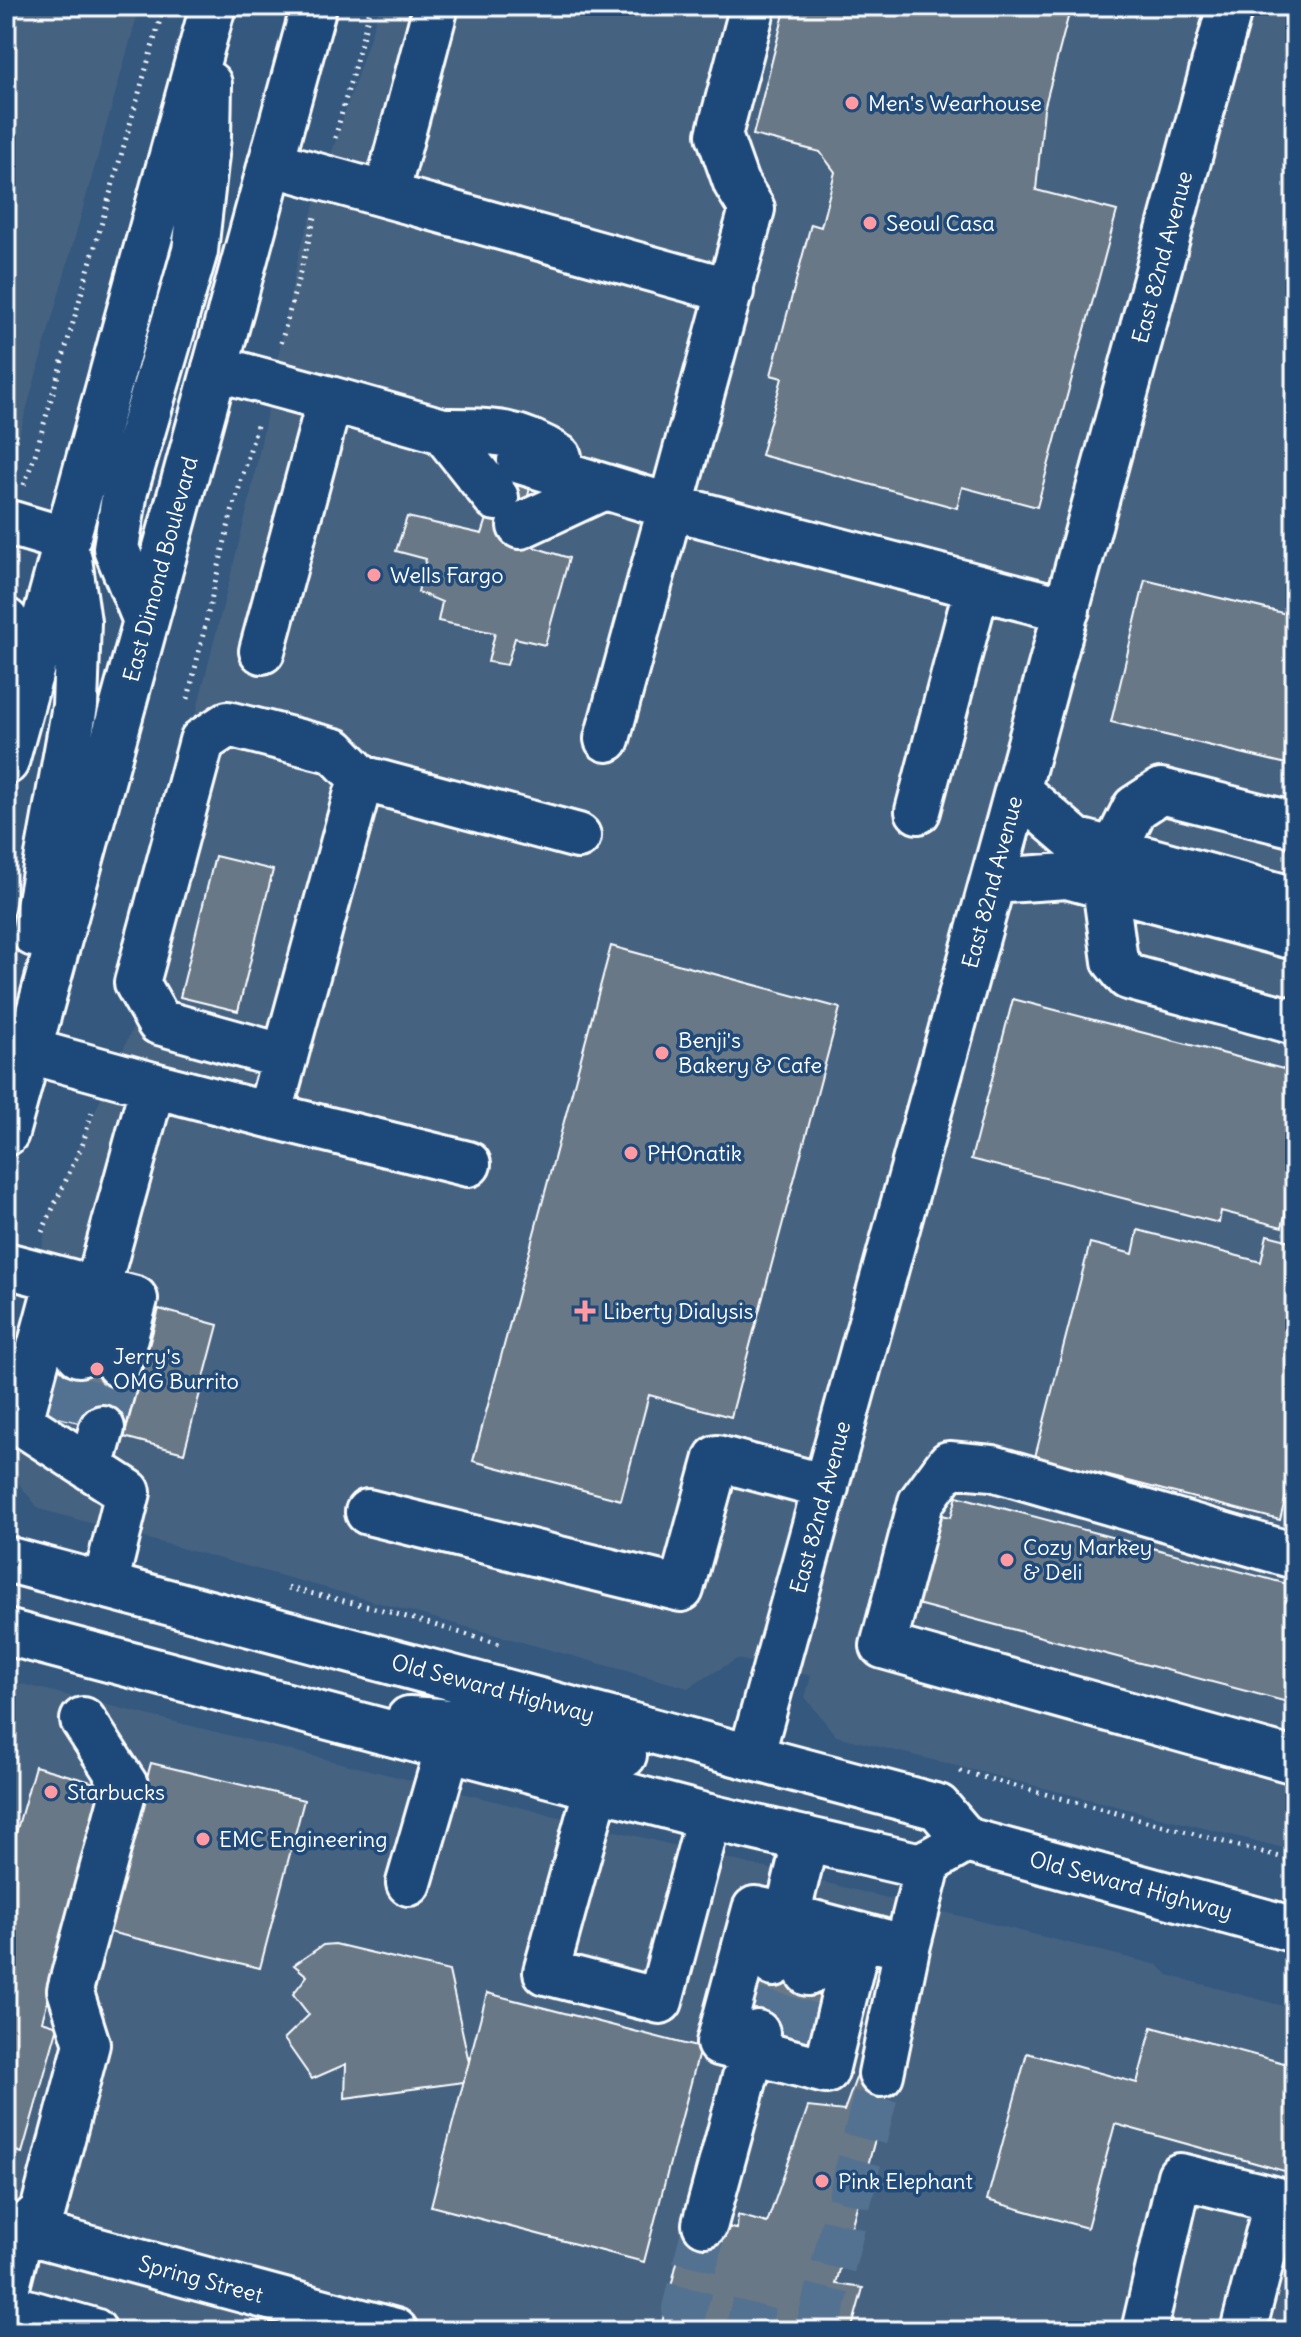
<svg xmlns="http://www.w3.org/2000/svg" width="1301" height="2337" viewBox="0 0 1301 2337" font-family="Delius,sans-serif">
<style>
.built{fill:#446281}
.building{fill:#677887;stroke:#fff;stroke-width:2}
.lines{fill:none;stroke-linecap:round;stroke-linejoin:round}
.minor-tunnel{stroke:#537191;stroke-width:44;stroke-dasharray:44 22;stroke-linecap:butt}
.minor-casing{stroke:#fff;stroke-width:50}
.major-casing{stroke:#fff;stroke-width:50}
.path{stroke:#fff;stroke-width:5;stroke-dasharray:2 6;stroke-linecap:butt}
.minor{stroke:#1f4a7a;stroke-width:44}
.major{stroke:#1f4a7a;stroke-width:44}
.poi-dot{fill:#ff9aa2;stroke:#1f4a7a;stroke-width:3}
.labels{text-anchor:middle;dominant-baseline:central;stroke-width:7;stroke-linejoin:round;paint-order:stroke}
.poi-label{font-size:22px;fill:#fff;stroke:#1f4a7a;text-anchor:start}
.street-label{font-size:22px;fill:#fff;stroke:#1f4a7a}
</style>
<rect width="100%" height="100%" fill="#35587e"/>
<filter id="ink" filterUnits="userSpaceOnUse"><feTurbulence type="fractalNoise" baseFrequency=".0125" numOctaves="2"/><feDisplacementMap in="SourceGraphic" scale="16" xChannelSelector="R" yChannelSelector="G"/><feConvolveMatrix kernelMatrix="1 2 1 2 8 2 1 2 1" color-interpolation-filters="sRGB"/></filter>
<g filter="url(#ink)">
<path class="built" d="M6 6H140L6 482Z
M380 6H1295V1851L836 1736 805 1697 811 1676 737 1659 688 1688 39 1509 6 1468V1440L48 1215 139 1014 188 744 249 502 299 252Z
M6 1680 1158 1965 1168 1975 1295 2009V2331H6Z"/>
<path class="building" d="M786 6H1071L1044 109 1036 190 1117 211 1037 507 962 487 957 508 761 455 782 378 771 375 811 224 821 227 835 172 820 152 753 135Z
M498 424 533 475 517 542 569 558 545 645 515 638 507 665 488 662 495 633 438 621 442 602 418 592 426 559 396 551 407 517 482 534 501 476 491 461Z
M1145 580 1295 616V766L1111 722Z
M215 856 273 870 238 1011 180 997Z
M611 946 840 1008 731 1417 649 1395 621 1500 473 1461Z
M1013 999 1295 1072V1178L1282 1227 1221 1211 1219 1223 971 1159Z
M1138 1230 1261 1262 1267 1235 1295 1242V1460L1280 1520 1035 1457 1090 1243 1133 1254Z
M159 1309 218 1325 184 1453 124 1437Z
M49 1346 142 1370 124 1434 32 1410Z
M957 1496 1295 1586V1704L913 1603 937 1514 951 1517Z
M151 1763 304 1800 260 1968 105 1931Z
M35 1766 109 1787 42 2021 58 2026 22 2153 6 2148V1868Z
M335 1944 449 1971 469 2062 463 2082 345 2098 346 2064 312 2079 284 2039 309 2015 293 1994 307 1976 294 1965 323 1945Z
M749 1958 831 1979 813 2048 731 2027Z
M487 1993 700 2048 644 2262 431 2206Z
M1152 2027 1295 2066V2174L1115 2124 1087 2228 987 2200 1027 2053 1137 2083Z
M859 2070 892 2076 836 2284 863 2288 851 2331H660L687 2222 737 2229 738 2215 767 2223 808 2107 844 2111Z"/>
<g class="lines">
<path class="minor-tunnel" d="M63 1418 79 1354
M102 1428 118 1364
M757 2033 774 1964
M790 2042 808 1973
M705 2224 684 2309 771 2331
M817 2331 881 2074"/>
<g class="minor-casing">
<path id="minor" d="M271 163 386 195 436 6
M386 195 731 291
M215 368 330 399 262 651
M330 399 443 431 496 498
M443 431C491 431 517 430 559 457
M520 461 671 507 1067 610
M6 522 67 540
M520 526 604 487
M6 621 29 678
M607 739 752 209 736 183 719 135 753 6
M1018 791 1075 840 1295 900
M918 811 977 587
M1295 825 1161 791 1135 808 1114 850 1105 886 1115 961 1128 977 1295 1022
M993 881 1067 876 1295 937
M29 1051 153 1085 79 1354
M285 1057 159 1022 137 983 202 741 228 724 335 751 361 778
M153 1085 269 1115 361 778 578 836
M269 1115 468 1164
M6 1265 135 1299 118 1364
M6 1418 20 1422 128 1492 105 1585
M20 1422 58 1280
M91 1468 102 1428
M368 1512 681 1589 717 1458 826 1487
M1295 1556 992 1468 949 1464 921 1502 883 1646 1295 1761
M751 1757 1005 836 1230 6
M597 1787 546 1972 660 2001 709 1817
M806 1839 787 1916 907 1948 929 1861
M409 1883 448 1748
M774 1964 787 1916 755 1909 719 2043 826 2071 859 1935
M808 1973 820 1925
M881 2074 907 1948
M705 2224 757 2033
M6 2226 395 2331
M6 2291 21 2231 43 2211 87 2044 70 1990 125 1785 83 1720
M6 2306 94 2331
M1144 2331 1180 2176 1277 2200 1243 2331"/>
</g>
<g class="major-casing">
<path id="major" d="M146 621 116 548 125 491 195 251 208 137 209 84
M6 762 213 6
M34 934 75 706 78 622 69 559
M6 1133 314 6
M6 1559 938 1807 966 1840 1295 1930
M6 1632 709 1817 921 1866 966 1840
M409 1719C485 1723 551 1735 624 1755"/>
</g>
<path class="path" d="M335 138 371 6
M281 343 315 217
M24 485 35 455 164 6
M188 699 230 519 258 422
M42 1232 83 1143 93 1108
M288 1588 379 1609 503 1645
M960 1771 1295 1861"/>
<use href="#minor" class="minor"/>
<use href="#major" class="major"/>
</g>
</g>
<g class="poi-dot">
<circle cx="852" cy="103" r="8"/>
<circle cx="870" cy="223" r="8"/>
<circle cx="374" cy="575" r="8"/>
<circle cx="662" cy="1053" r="8"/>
<circle cx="631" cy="1153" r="8"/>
<path d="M581 1299h8v8h8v8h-8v8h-8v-8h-8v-8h8z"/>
<circle cx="97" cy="1369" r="8"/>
<circle cx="1007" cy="1560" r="8"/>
<circle cx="51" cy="1792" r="8"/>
<circle cx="203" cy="1839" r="8"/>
<circle cx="822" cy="2181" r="8"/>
</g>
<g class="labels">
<g class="poi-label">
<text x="868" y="103">Men's Wearhouse</text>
<text x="886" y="223">Seoul Casa</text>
<text x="390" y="575">Wells Fargo</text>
<text x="678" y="1040">Benji's<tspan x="678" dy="25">Bakery &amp; Cafe</tspan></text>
<text x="647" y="1153">PHOnatik</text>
<text x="603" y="1311">Liberty Dialysis</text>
<text x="113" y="1356">Jerry's<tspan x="113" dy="25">OMG Burrito</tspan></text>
<text x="1023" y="1547">Cozy Markey<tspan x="1023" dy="25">&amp; Deli</tspan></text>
<text x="67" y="1792">Starbucks</text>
<text x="219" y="1839">EMC Engineering</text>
<text x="838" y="2181">Pink Elephant</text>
</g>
<g class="street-label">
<text transform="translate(1162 257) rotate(-75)">East 82nd Avenue</text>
<text transform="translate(160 569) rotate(-75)">East Dimond Boulevard</text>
<text transform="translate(992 882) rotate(-75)">East 82nd Avenue</text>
<text transform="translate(820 1507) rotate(-75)">East 82nd Avenue</text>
<text transform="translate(493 1688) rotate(15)">Old Seward Highway</text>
<text transform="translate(1131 1885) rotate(15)">Old Seward Highway</text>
<text transform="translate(201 2279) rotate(15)">Spring Street</text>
</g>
</g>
<rect width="1301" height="2337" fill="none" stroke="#1f4a7a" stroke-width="32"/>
<rect x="16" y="16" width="1269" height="2305" fill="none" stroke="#fff" stroke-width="3" filter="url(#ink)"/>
</svg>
